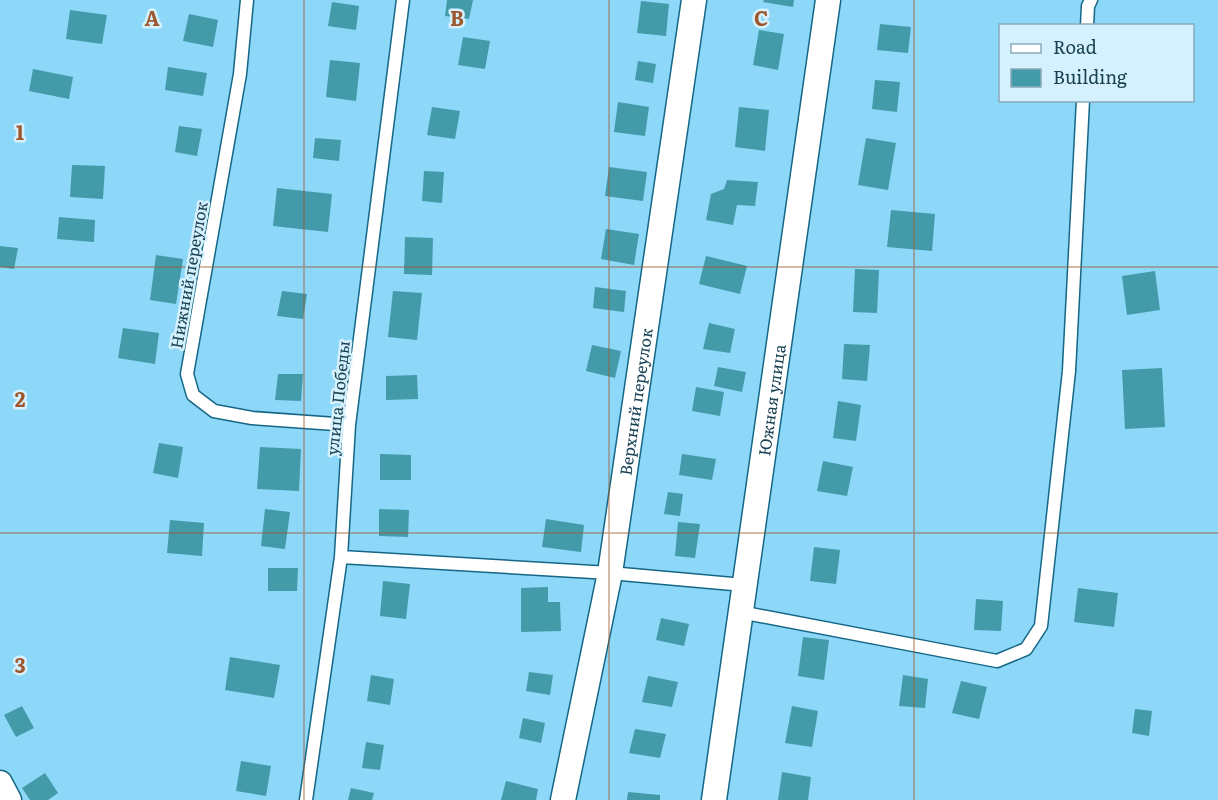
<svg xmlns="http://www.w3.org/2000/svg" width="1218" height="800" viewBox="0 0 1218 800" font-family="Literata,serif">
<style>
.building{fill:#439ba9}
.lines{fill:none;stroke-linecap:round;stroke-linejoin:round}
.service-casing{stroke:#146785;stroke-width:15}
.minor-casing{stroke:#146785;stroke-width:27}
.service{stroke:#fff;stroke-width:12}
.minor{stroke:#fff;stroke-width:24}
.grid{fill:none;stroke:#9d572e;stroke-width:1.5;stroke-opacity:0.55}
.labels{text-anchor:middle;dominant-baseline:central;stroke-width:5;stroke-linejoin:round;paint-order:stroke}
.street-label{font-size:16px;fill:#184153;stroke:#d6f1fe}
.grid-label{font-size:20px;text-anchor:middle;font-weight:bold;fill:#9d572e;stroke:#d6f1fe;stroke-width:5;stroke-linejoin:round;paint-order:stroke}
</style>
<rect width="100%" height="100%" fill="#8dd7f9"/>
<path class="building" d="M447 0H473L469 19 445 16Z
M764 0H794L793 7 763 2Z
M641 1 669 4 666 36 637 33Z
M332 2 359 6 356 30 328 26Z
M70 10 107 15 102 44 66 39Z
M189 14 218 20 213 47 183 41Z
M880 24 911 27 908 53 877 50Z
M759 30 784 34 778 70 753 65Z
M463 37 490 41 485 69 458 65Z
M330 60 360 63 356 101 326 97Z
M638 61 656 64 653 83 635 80Z
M168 67 207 73 203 96 165 90Z
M33 69 73 77 69 99 29 91Z
M875 80 900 82 897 112 872 109Z
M618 102 649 107 645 136 614 132Z
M432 107 460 111 455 139 427 135Z
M739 107 769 110 765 151 735 147Z
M179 126 202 129 197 156 175 152Z
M315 138 341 140 339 161 313 158Z
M866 138 896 143 888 190 858 185Z
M72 165 105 166 103 199 70 197Z
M609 167 647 172 643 201 605 196Z
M424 171 444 172 442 203 422 201Z
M727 180 758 182 755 206 737 205 733 225 706 220 711 194 724 189Z
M277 188 332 194 328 232 273 226Z
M891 210 935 214 932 251 887 247Z
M59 217 95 220 94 242 57 239Z
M606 229 639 234 634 265 601 259Z
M405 237 433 238 432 275 404 274Z
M0 246 18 248 14 269 0 267Z
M156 255 183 259 176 304 150 300Z
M706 256 747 266 740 294 699 284Z
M855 269 879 270 877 313 853 312Z
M1155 271 1160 310 1127 315 1122 276Z
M595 287 626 291 624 312 593 308Z
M282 291 307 294 303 319 277 316Z
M393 291 422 293 417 340 388 337Z
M709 323 735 329 730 353 703 349Z
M123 328 159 333 155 364 118 358Z
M844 344 870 345 867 381 842 379Z
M592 345 621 351 615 378 586 371Z
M718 367 746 372 742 392 714 386Z
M1162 368 1165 427 1125 429 1122 370Z
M278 374H303L301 401 275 400Z
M417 375 418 399 386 400V376Z
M696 387 724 392 720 416 692 411Z
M838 401 861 405 856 441 833 438Z
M159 443 183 447 178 478 153 473Z
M260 447 301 449 299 491 257 489Z
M380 454 411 455V480H380Z
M682 454 716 459 712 480 679 475Z
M823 461 853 467 847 496 817 491Z
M668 492 683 494 680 516 664 514Z
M265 509 290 512 285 549 261 546Z
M379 509 409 510 408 537 379 536Z
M546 519 584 525 581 552 542 547Z
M170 520 204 523 202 556 167 553Z
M678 522 700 524 695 558 675 556Z
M814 547 840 550 836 584 810 581Z
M268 568H298L297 591H268Z
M383 581 410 584 406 619 380 616Z
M548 587V602H560L561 631 521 632V588Z
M1078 588 1118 593 1114 627 1074 622Z
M976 599 1003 601 1001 631 974 630Z
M661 618 689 624 684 646 656 640Z
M803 637 829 640 824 680 798 676Z
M230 657 280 665 274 698 225 690Z
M529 672 553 675 550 695 526 691Z
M371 675 394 679 390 705 367 701Z
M903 675 928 679 925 708 899 706Z
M648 676 678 682 672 707 642 702Z
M961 681 987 687 979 719 952 713Z
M22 706 34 728 16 737 4 715Z
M792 706 818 711 812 747 785 743Z
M1135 709 1152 711 1149 736 1132 733Z
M523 718 545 723 541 743 519 738Z
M635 729 666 734 660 758 629 753Z
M366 742 384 745 380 770 362 768Z
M241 761 271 766 266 796 236 791Z
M782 772 811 777 808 800H778Z
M45 773 58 793 48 800H30L22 788Z
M506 781 538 789 536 800H501Z
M351 788 374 793 372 800H348Z
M628 792 660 795V800H627Z"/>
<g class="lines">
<g class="service-casing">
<path id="service" d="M247 0 240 74 187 374 193 395 214 411 252 418 349 425
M1087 26 1088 6 1091 0
M341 557 610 573 744 585
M740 612 997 661 1026 649 1041 626 1069 371 1083 100
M306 800 341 557 349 425 403 0"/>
</g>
<g class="minor-casing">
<g id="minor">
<path d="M0 783 9 800"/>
<path id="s1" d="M563 800 610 573 694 0"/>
<path id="s2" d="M714 800 828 0"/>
</g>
</g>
<use href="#service" class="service"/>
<use href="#minor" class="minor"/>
</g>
<path class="grid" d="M304 0V800M609 0V800M914 0V800M0 267H1218M0 533H1218"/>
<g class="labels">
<g class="street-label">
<text transform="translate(188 275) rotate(-80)">Нижний переулок</text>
<text transform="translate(337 398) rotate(-84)">улица Победы</text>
<text stroke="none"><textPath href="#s2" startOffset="404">Южная улица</textPath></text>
<text stroke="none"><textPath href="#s1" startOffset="405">Верхний переулок</textPath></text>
</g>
</g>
<g class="grid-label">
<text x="152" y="26">A</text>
<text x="457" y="26">B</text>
<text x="761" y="26">C</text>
<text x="20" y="140">1</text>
<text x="20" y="407">2</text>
<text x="20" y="673">3</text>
</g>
<rect x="999" y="24" width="195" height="78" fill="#d6f1fe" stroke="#8aabba" stroke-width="1.5"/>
<rect x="1011" y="44" width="30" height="9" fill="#ffffff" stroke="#8aabba" stroke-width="1.5"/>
<text x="1053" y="54" font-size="18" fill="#184153">Road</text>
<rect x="1011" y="69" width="30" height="18" fill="#439ba9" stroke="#8aabba" stroke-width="1.5"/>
<text x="1053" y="84" font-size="18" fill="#184153">Building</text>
</svg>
